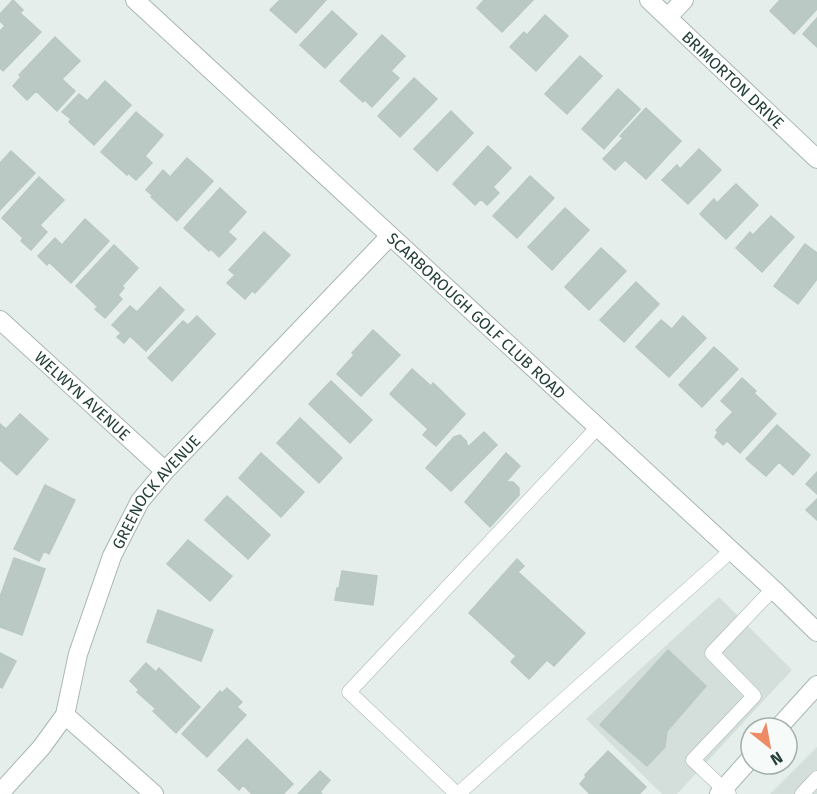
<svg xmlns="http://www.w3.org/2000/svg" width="817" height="794" viewBox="0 0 817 794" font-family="'Fira Sans',sans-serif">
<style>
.built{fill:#d4deda}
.building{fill:#bbc9c4;stroke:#b8c8c2;stroke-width:1.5}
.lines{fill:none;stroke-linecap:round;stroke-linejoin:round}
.service-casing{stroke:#a8b6b2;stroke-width:15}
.minor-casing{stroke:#a8b6b2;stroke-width:20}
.tertiary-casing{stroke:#a8b6b2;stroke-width:20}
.service{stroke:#fff;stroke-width:14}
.minor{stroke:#fff;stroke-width:18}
.tertiary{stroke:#fff;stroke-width:18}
.labels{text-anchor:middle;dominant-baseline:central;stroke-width:5;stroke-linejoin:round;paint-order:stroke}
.street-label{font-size:16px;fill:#25403a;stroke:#f6faf8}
</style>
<rect width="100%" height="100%" fill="#e5eeeb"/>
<path class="built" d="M719 597 792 670 677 794H662L586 719Z
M817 747V794H770Z"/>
<path class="building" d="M13 0 23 10 20 13 41 32 3 71 0 68V31L5 26 0 21V14Z
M280 0H326L296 33 270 10Z
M484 0H533L502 32 477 8Z
M780 0H817V9L794 34 770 11Z
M332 11 357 34 325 68 300 45Z
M545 15 568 36 536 71 510 47 524 32 527 35Z
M817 18V47L803 34Z
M382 35 405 56 391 71 399 78 372 107 365 100 363 102 340 81Z
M55 37 80 61 62 79 75 91 57 111 36 91 27 100 13 86 21 77 19 75Z
M580 56 602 76 567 114 545 94Z
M414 78 437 99 400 137 378 116Z
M105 81 131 105 94 145 69 122 71 119 62 112 79 94 87 101Z
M618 89 640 109 604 149 582 129Z
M646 108 681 141 646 179 625 160 615 170 603 159 623 138 620 136Z
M451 111 473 133 437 171 414 149Z
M136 112 163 135 145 156 152 163 136 180 128 173 127 175 101 152Z
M488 146 511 168 493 187 499 193 487 205 481 199 475 205 453 184Z
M699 149 721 170 688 204 662 180 677 165 680 169Z
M11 151 35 173 0 210V163Z
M187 158 213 181 177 221 151 197 153 196 146 190 163 170 170 177Z
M530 176 554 198 517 238 493 216Z
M39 177 64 200 40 225 47 232 31 250 21 241 23 238 2 218Z
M736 184 758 205 726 239 700 214 714 199 717 203Z
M220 188 246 212 228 232 236 239 219 257 211 249 209 251 184 228Z
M565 208 589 230 552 270 528 247Z
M771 216 794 237 762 272 736 248 750 232 753 235Z
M85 219 109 241 71 283 49 262 47 265 38 256 55 238 62 245Z
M264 232 290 255 255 293 252 291 245 299 227 283 235 275 229 270Z
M805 244 817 253V279L798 304 774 286Z
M114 245 138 268 122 286 124 288 118 295 122 299 105 318 95 309 98 307 76 286Z
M601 248 626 271 589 310 565 287Z
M636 282 659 304 624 342 600 320Z
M160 287 184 310 146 351 130 336 124 343 117 337 121 333 112 325 130 306 137 312Z
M197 316 215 334 172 381 148 358 183 321 188 325Z
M683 316 706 338 669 377 636 347 661 320 672 329Z
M373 330 400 355 361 396 337 374 354 355 352 353Z
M714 347 738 369 702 407 679 385Z
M412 369 431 386 433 383 465 414 436 446 423 435 428 429 390 394Z
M742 378 756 391 754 393 776 414 740 453 727 441 723 445 715 437 718 432 716 430 733 412 721 401Z
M331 381 372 420 350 443 309 404Z
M20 414 48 439 17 475 0 460V424L6 429Z
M300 418 342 458 319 483 277 443Z
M777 425 810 455 793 475 779 462 766 476 746 459Z
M484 432 497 445 451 491 426 468 454 437 460 435 466 441 468 447Z
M261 453 304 492 281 517 239 478Z
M506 453 520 466 506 482H513L519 488V495L490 527 465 502Z
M817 472V494L806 484Z
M45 485 75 500 49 554 44 551 39 561 14 549Z
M227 496 270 535 248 559 205 520Z
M817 499V520L806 510Z
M188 540 232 576 210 601 167 564Z
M14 558 45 569 22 635 0 627V597Z
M517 559 524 566 518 572 585 633 554 666 547 660 529 679 511 662 516 656 469 613Z
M342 571 377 576 373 605 335 600 337 588H339Z
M158 610 213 630 201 661 147 642Z
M668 650 706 686 667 731 665 747 647 766 600 725Z
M0 653 16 661 2 688 0 687Z
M146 663 156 672 159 668 200 707 176 733 153 711 156 709 137 692 139 690 130 681Z
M227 688 242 702 237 707 246 715 207 757 182 734 220 691 222 693Z
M247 739 293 784 283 794H252L243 785 239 790 218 770Z
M608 751 646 787 639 794H590L580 784 586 777 585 775Z
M320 771 330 780 320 792 322 794H298Z"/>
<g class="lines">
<g class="service-casing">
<path id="service" d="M457 794 349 692 597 428
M458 794 732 550
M729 794 693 760 754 696 712 653 773 589
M802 794 817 778"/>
</g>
<g class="minor-casing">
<g id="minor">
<path d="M668 17 684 0"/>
<path id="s1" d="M0 320 165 471"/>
<path d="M65 715 154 794"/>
<path id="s2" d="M0 793 41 748 65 715 78 654 112 556 140 501 165 471 390 236"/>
</g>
</g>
<g class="tertiary-casing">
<g id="tertiary">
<path id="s3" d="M135 0 773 589 817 632"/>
<path id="s4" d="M649 0 817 159"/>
<path d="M778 728 817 685"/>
<path d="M719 794 751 758"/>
</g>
</g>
<use href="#service" class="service"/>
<use href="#minor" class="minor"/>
<use href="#tertiary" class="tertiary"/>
</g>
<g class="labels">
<g class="street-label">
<text stroke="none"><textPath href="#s4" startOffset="116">BRIMORTON DRIVE</textPath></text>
<text stroke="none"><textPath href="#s3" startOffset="465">SCARBOROUGH GOLF CLUB ROAD</textPath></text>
<text stroke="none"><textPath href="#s1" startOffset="112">WELWYN AVENUE</textPath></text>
<text stroke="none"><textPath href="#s2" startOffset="346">GREENOCK AVENUE</textPath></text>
</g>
</g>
<g transform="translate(769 746) rotate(149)"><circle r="28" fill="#f6faf8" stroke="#a2b0ac" stroke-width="1.5"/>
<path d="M0-4.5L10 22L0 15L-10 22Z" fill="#ed8c64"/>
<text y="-9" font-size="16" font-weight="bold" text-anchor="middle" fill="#25403a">N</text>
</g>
</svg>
